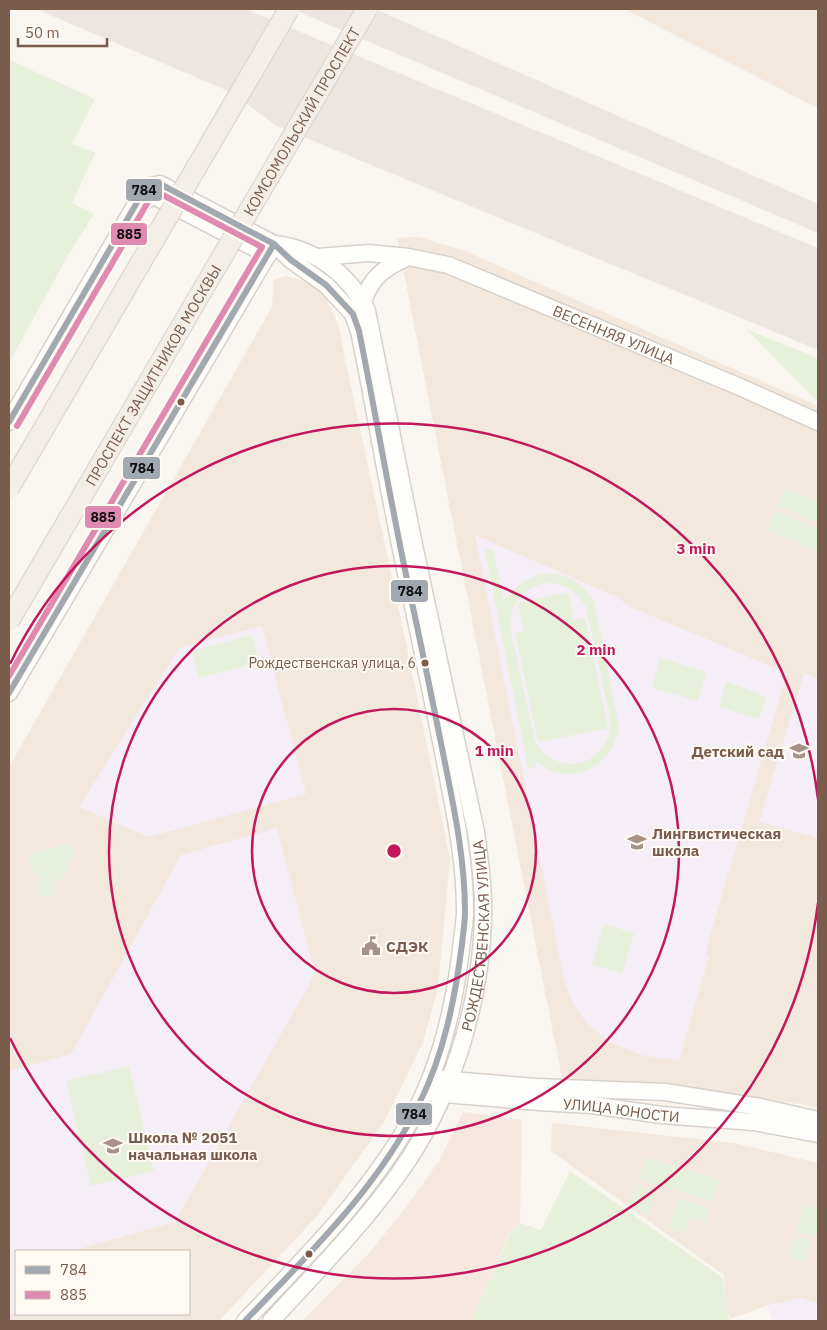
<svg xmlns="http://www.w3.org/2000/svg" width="827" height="1330" viewBox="0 0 827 1330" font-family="'IBM Plex Sans',sans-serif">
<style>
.residential{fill:#f2e8de;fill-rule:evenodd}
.commercial{fill:#f6e8e1}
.industrial{fill:#ede5e0}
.education{fill:#f6eef6}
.green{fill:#e7f0db;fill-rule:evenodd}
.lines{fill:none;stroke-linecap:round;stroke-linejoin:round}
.minor-casing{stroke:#d7d1cb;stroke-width:19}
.minor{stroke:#fefefd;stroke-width:16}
.major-bridge-casing{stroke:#dad1cc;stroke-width:22;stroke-linecap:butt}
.major-bridge{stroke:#f3eee8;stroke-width:20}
.bus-1-casing{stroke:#fffaf3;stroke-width:10}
.bus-2-casing{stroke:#fffaf3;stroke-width:10}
.bus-1{stroke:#a2a8af;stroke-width:6}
.bus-2{stroke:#de8ab1;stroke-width:6}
.ring{fill:none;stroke:#c2185b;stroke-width:2.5}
.bus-dot{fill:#7a5c4d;stroke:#fffaf3;stroke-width:2}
.labels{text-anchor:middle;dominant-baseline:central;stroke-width:4;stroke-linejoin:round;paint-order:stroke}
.bus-label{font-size:14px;fill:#7a5c4d;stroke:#fffaf3;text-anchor:end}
.street-label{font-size:15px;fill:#7a5c4d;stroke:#fffaf3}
.poi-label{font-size:15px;font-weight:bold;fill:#7a5c4d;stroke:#fffaf3;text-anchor:start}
.centre{fill:#c2185b;stroke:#fffaf3;stroke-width:2.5}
.ring-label{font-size:15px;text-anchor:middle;font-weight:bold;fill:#c2185b;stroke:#fffaf3;stroke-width:4;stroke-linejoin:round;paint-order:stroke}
.line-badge{stroke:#fffaf3;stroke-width:2}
.pale-badge-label{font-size:14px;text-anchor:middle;font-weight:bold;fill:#111}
</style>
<rect width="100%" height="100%" fill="#f9f5f0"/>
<path class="residential" d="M624 9H818V108Z
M419 237 465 251 818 406V1108L806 1105 701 1090 562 1078 397 238Z
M286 276 304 281 324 294 339 326 345 359 404 634 450 859 438 988 423 1042 384 1122 317 1216 219 1321H9V767L272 307 274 280ZM16 1251H189V1314H16Z
M552 1123 733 1143 818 1163V1303L801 1298 766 1306 730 1319 727 1311 724 1275 551 1151Z"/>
<path class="commercial" d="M463 1112 522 1120 520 1223 510 1232 471 1321H302L370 1252 403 1211 439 1161Z"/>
<path class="industrial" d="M36 9H245L818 248V350L275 125 233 93Z
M292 9H375L818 204V233Z"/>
<path class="education" d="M475 535 619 598 628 606 787 673 708 943 706 955 709 956 679 1061 641 1055 612 1043 588 1025 572 1002 564 979Z
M262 626 306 794 149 837 79 807 179 648Z
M804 673 818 679V838L759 822Z
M277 828 315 974 175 1222 71 1251H16V1312L9 1315V1071L71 1054 181 855Z
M801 1298 818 1303V1321H773L766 1306Z"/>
<path class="green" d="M9 60 95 99 72 144 95 153 72 203 94 214 67 257 9 363Z
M746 329 818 358V402Z
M785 488 818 502V523L777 506Z
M776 511 818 529V545L816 551 767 530Z
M493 549 504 601C528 566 570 563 594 601L619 727C612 768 570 789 536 762V767L528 769 485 550ZM546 583C564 583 577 591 586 607L610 717C614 764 559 782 535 741L511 631C508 606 521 588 546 583Z
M568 592 574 620 585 618 608 728 538 742 515 633 524 631 518 603Z
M252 635 259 662 199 678 192 651Z
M660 658 706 672 698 701 652 688Z
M726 681 766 697 759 719 719 707Z
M64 844C76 845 79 857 69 863 68 873 64 879 54 882 57 889 56 894 48 898L40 896C35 890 36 884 41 879 35 873 21 859 34 852 39 849 36 852 42 851 48 849 50 847 57 848Z
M604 924 634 933 622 973 592 965Z
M129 1066 154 1171 91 1186 66 1081Z
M646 1157 720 1180 713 1202 639 1179Z
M570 1171 723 1278 729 1321H471L511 1232 520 1223 541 1230Z
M635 1184 656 1190 648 1216 629 1203Z
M678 1198 710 1208 706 1222 690 1217 685 1233 669 1228Z
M805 1204 818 1208V1225L815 1237 796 1232Z
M795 1237 811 1241 804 1263 788 1258Z"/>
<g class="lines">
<g class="minor-casing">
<g id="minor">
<path d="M137 205 154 196 268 255"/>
<path id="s1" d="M318 257 369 253 408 257 448 265 740 387 818 422"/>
<path d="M363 302C371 277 384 268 408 257"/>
<path d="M9 422 146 187 160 184 274 244 291 260 326 285 353 314 359 331C376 413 389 496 407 578 420 638 432 697 444 757 454 808 465 859 465 911 465 924 462 936 461 949 454 1008 439 1071 409 1123 366 1198 304 1259 245 1321"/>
<path d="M9 693 274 244"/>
<path d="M439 1079 536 1087 665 1092 760 1107 818 1120"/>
<path id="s2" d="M433 1093 539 1102 591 1105 662 1115 754 1122 818 1134"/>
<path id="s3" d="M271 1321C315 1273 362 1226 400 1172 450 1102 481 1005 483 919 484 890 480 861 476 832L415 550 367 311C350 275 315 248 274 244"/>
</g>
</g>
<use href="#minor" class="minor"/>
<g class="major-bridge-casing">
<g id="major-bridge">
<path d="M9 488 289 9"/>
<path id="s4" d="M9 621 367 9"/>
</g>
</g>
<use href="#major-bridge" class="major-bridge"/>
<g class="bus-1-casing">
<path id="bus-1" d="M9 422 146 187 160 184 274 244 291 260 326 285 353 314 359 331C376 415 390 500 408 584 421 644 433 703 445 763 455 812 465 862 465 912 465 923 463 933 462 944 455 999 444 1054 419 1104 378 1188 309 1254 245 1321
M9 693 274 244"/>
</g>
<g class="bus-2-casing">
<path id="bus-2" d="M9 676 262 247 159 193 152 195 17 426"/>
</g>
<use href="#bus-1" class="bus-1"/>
<use href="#bus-2" class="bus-2"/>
</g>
<g class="ring">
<circle cx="394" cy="851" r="142"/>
<circle cx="394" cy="851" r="285"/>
<path d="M818 903A427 427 0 0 1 10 1038M10 664A427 427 0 0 1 818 799"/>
</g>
<defs>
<g id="school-bare" transform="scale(1.5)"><path d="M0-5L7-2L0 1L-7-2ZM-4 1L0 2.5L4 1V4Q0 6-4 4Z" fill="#a69286" stroke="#fffaf3" stroke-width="2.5" paint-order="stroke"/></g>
<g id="civic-bare" transform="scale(1.5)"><path d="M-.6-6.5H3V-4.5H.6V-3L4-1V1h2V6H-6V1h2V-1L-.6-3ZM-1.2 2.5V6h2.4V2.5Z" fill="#a69286" stroke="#fffaf3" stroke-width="2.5" paint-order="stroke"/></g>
</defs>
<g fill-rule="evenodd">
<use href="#school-bare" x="799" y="751"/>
<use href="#school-bare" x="637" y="842"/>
<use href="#civic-bare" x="371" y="946"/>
<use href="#school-bare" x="113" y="1146"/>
</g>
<g class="bus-dot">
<circle cx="181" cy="402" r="4.5"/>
<circle cx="425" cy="663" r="4.5"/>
<circle cx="309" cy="1254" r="4.5"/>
</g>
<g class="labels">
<g class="bus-label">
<text x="416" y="663">Рождественская улица, 6</text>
</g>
<g class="street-label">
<text stroke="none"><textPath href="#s4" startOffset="579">КОМСОМОЛЬСКИЙ ПРОСПЕКТ</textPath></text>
<text stroke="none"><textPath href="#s1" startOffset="311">ВЕСЕННЯЯ УЛИЦА</textPath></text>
<text stroke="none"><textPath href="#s4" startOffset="285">ПРОСПЕКТ ЗАЩИТНИКОВ МОСКВЫ</textPath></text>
<text stroke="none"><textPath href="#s3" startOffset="450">РОЖДЕСТВЕНСКАЯ УЛИЦА</textPath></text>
<text stroke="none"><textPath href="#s2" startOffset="189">УЛИЦА ЮНОСТИ</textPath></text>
</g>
<g class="poi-label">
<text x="784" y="751" text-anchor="end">Детский сад</text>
<text x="652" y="833">Лингвистическая<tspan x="652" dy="17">школа</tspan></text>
<text x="386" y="946">СДЭК</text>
<text x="128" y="1137">Школа № 2051<tspan x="128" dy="17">начальная школа</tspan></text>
</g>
</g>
<circle cx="394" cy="851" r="8" class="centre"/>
<g class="ring-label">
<text x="696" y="554">3 min</text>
<text x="596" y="655">2 min</text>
<text x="494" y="756">1 min</text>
</g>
<g class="line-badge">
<rect x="125" y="178" width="38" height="24" rx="5" fill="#a2a8af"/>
<rect x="110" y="222" width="38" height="24" rx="5" fill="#de8ab1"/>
<rect x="122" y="456" width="39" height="24" rx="5" fill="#a2a8af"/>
<rect x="84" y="505" width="38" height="24" rx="5" fill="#de8ab1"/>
<rect x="390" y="579" width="39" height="24" rx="5" fill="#a2a8af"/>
<rect x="395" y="1102" width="38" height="24" rx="5" fill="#a2a8af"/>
</g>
<g class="pale-badge-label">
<text x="144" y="195">784</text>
<text x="129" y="239">885</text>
<text x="142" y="473">784</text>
<text x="103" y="522">885</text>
<text x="410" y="596">784</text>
<text x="414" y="1119">784</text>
</g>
<rect width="827" height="1330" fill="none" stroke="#7a5c4d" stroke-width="20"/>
<rect x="15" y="1250" width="175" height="65" fill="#fffaf3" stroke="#cabbb1"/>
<rect x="25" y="1266" width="25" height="8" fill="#a2a8af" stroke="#cabbb1"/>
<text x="60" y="1275" font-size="15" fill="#7a5c4d">784</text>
<rect x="25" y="1291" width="25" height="8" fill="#de8ab1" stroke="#cabbb1"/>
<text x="60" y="1300" font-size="15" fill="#7a5c4d">885</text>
<path d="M18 38v8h89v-8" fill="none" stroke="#7a5c4d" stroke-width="2.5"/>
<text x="25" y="38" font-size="15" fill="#7a5c4d" stroke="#fffaf3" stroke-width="4" paint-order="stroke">50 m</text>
</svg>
